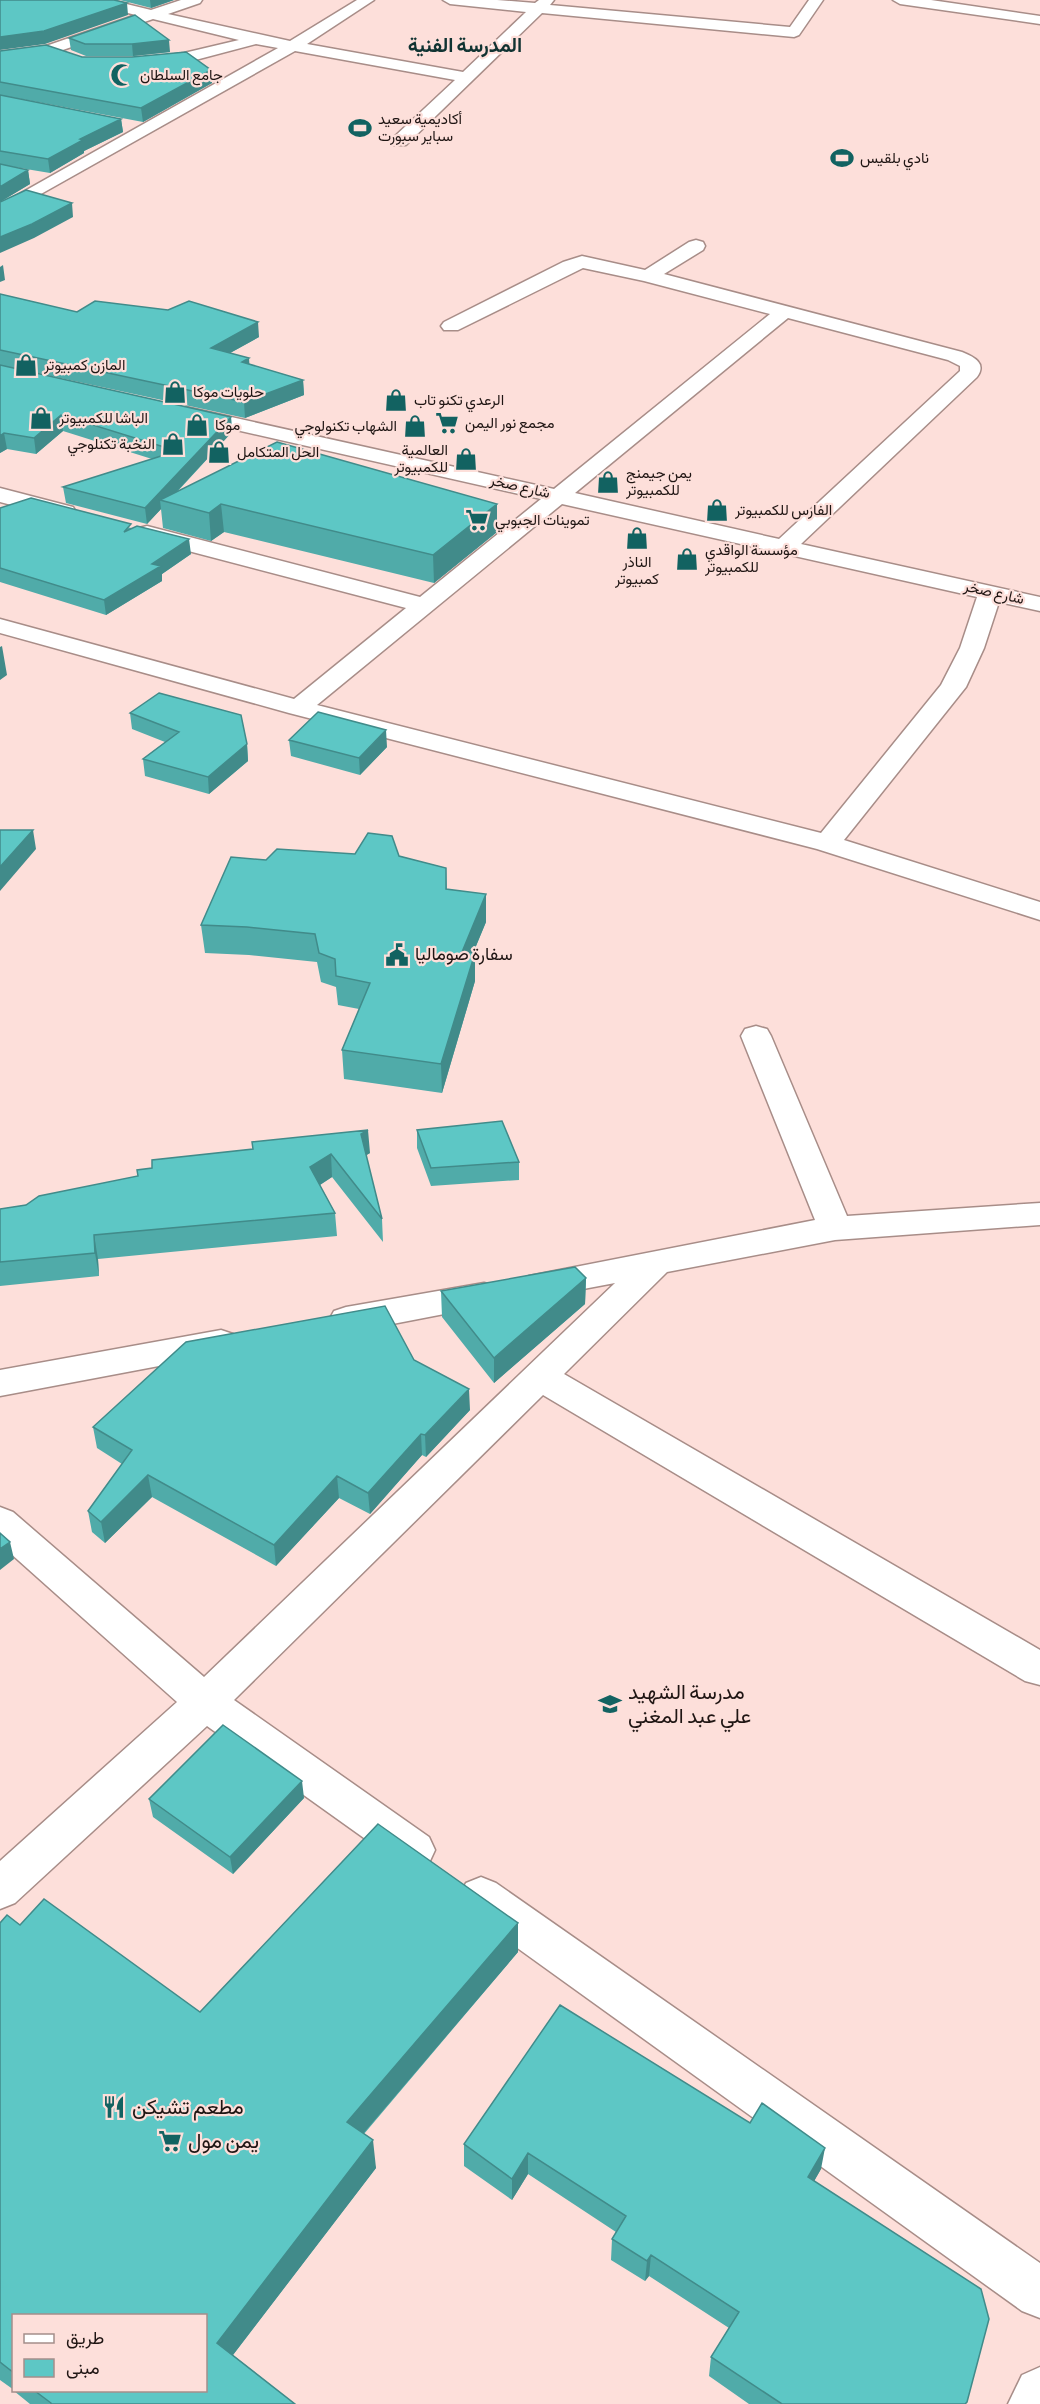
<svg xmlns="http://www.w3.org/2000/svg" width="1040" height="2404" viewBox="0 0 1040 2404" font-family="'Alegreya Sans',Vazirmatn,sans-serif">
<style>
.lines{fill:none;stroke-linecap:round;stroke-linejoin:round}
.minor-casing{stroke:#a88d88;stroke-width:3}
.major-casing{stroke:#a88d88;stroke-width:3}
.minor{fill:#fff;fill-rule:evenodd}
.major{fill:#fff;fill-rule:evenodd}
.wall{fill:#50aba9}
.shaded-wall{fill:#418b8a}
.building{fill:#5dc7c5;stroke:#418b8a;stroke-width:1.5}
.labels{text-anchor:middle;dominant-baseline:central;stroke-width:4.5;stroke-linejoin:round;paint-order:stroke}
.far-poi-label{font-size:15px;fill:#1f1513;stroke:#fddfda;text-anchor:start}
.far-street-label{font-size:15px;fill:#1f1513;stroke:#fddfda}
.poi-label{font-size:18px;fill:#1f1513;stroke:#fddfda;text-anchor:start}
.far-district-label{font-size:20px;font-weight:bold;fill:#103332;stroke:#fddfda}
.near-poi-label{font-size:21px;fill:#1f1513;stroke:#fddfda;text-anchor:start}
</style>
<rect width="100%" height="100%" fill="#fddfda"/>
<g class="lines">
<g class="minor-casing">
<path id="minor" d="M85 0H110L151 10 181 0H202L200 3 168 14 290 41 357 0H374L307 44 463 72 526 12 450 4 443 0H497L535 3 539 0H554L550 5 790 27 809 0H823L799 35 794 37 542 13 406 145H394L392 141 394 137 455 80 295 51 0 217V205L278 48 256 44 184 63 148 67 142 65 140 62 142 59 184 53 239 40 153 19 54 53 0 62V52L46 46 136 15 87 3Z
M893 0H931L1040 16V24L900 4Z
M696 240 703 242 705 246 703 250 664 274 962 352C974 357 987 363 977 377L801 544 1040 597V611L999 602 984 648 966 687 844 840 1040 902V920L817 849 289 713 0 633V619L294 699 406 608 139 538 136 533 139 528 147 526 420 597 541 499 179 417 176 413 179 409 186 407 554 489 770 314 644 281 583 268 458 330H444L441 326 444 322 563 262 582 256 645 270 689 242ZM788 318 948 360 960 366V371L779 539 575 493ZM562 504 977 597 960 648 941 685 821 833 317 705Z
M0 488 73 507 76 512 73 517 65 519 0 502Z
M756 1026 767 1029 771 1036 847 1216 1040 1203V1225L835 1240 667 1272 564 1374 1040 1650V1685L1025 1681 543 1395 234 1700 429 1837 435 1850 429 1863 414 1869 399 1863 207 1726 15 1903 0 1909V1861L177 1702 0 1544V1507L13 1512 204 1677 615 1283 541 1297 529 1294 524 1285 529 1276 815 1220 741 1036 745 1029Z
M484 1283 496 1286 501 1295 496 1304 346 1333 334 1329 329 1320 334 1311 346 1307Z
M221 1330 233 1334 239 1343 233 1352 0 1396V1370Z
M481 1877 496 1883 1040 2263V2318L1022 2311 466 1911 459 1897 466 1883Z"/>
</g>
<g class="major-casing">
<path id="major" d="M1040 2367V2404H1008L1022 2375Z"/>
</g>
<use href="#minor" class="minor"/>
<use href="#major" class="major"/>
</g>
<path class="wall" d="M120 0H174L151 8Z
M135 15 170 52 133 56H86L71 50 69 38Z
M0 51 82 57 211 70 212 83 143 122 0 95Z
M0 95 121 119 123 132 84 151V153L50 173 2 165 28 170 30 184 0 202Z
M0 294 77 312 259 337 230 353 249 364 303 380 304 395 245 418 0 365Z
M0 365 231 417 232 432 177 492 497 532 434 583 224 532 211 541 163 528 161 509 147 524 66 503 63 487 152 459 63 431 36 454 7 449 0 453Z
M0 508 132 528 191 554 162 574V581L106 615 0 582Z
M130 713 247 744 248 761 209 794 145 776 143 759 165 742 132 729Z
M289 740 387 747 360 775 291 756Z
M355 854 399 856 446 868 447 889 486 922 473 953 475 981 442 1093 344 1079 342 1050 359 1009 338 1005 336 987 321 982 317 962 249 955 205 953 201 925 266 860Z
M417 1130 519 1162V1180L431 1186 417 1148Z
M370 1153 366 1155 382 1219 383 1242 332 1177 320 1185 335 1213 337 1236 98 1259 99 1276 0 1286V1209L26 1205 138 1176 152 1168V1160Z
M586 1278 585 1304 494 1383 442 1317 441 1291Z
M414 1360 470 1410 426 1457 422 1455 370 1514 339 1498 276 1566 152 1497 105 1543 92 1532 88 1511 122 1464 97 1448 93 1427Z
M304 1798 233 1874 153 1817 149 1799Z
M0 1923 20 1925 200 2012 518 1923V1952L364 2134 376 2168 233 2355 295 2404H30L14 2391H206L14 2316V2390L0 2380Z
M464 2144 821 2169 814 2181 989 2319 966 2404H749L709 2376 711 2357 729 2328 649 2276 645 2281 611 2260 612 2239 616 2232 528 2174 512 2200 464 2166Z"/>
<path class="shaded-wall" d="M150 0H174L151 8Z
M127 3 128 15 45 44 0 50V37Z
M169 40 170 52 133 56 132 44Z
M211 70 212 83 143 122 141 108Z
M121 119 123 132 84 151V153L50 173 48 159 80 139Z
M28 170 30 184 0 202V187Z
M72 203 73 217 34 238 0 253V237Z
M3 265 5 280 0 282V267Z
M258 322 259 337 212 363 211 348Z
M249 358 250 373 242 362Z
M303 380 304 395 245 418 244 402Z
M61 415 63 431 36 454 34 438Z
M231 417 232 432 167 502 160 500 161 509 147 524 145 508Z
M4 433 7 449 0 453V436Z
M221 504 224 532 211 541 209 513Z
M497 504V532L434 583 433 555Z
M189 539 191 554 162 574V581L106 615 104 600 152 564Z
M2 646 7 675 0 680V647Z
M386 730 387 747 360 775 359 758Z
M247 744 248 761 209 794 208 777Z
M33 830 36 849 0 891V867Z
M486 894V922L462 980V952Z
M475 953V981L442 1093 441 1064Z
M368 1130 370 1153 362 1158 361 1134Z
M331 1154 332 1177 312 1190 310 1167Z
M94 1235 98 1259 99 1276 95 1253Z
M586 1278 585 1304 494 1383V1358Z
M469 1389 470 1410 426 1457 425 1435Z
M421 1434 422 1455 370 1514 368 1493Z
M148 1475 152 1497 105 1543 101 1522Z
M337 1476 339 1498 276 1566 274 1545Z
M10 1542 14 1559 0 1570V1549Z
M302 1781 304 1798 233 1874 230 1857Z
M518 1923V1952L350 2149 347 2122Z
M373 2140 376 2168 223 2368 217 2343Z
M825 2148 821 2169 804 2199 808 2177Z
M528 2153V2174L512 2200V2179Z
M651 2255 649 2276 645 2281 647 2261Z"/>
<path class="building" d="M0 0H114L127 3 44 31 0 37Z
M135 15 169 40 132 44H85L69 38Z
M46 45 82 57H132L186 52 211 70 141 108 0 82V51Z
M0 95 121 119 80 139 83 140 48 159 0 151Z
M0 164 28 170 0 187Z
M26 190 72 203 32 224 0 237V202Z
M0 294 77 312 95 301 168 310 189 301 258 322 211 348 249 358 242 362 303 380 244 402 0 350Z
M0 365 231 417 145 508 63 487 177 451 61 415 34 438 4 433 0 436Z
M277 442 497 504 433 555 221 504 209 513 160 500Z
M31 498 131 524 124 532 137 526 189 539 152 564 161 566 104 600 0 568V508Z
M159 693 241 715 247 744 208 777 143 759 179 732 130 713Z
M318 712 386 730 359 758 289 740Z
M0 830H33L0 867Z
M368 833 392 836 399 856 446 868V889L486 894 462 952 475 953 441 1064 342 1050 370 983 336 976 335 959 319 953 315 934 247 927 201 925 231 857 266 860 277 849 355 854Z
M502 1121 519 1162 431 1168 417 1130Z
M368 1130 361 1134 382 1219 331 1154 310 1167 335 1213 94 1235 95 1253 0 1262V1209L26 1205 39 1196 138 1176 137 1170 152 1168V1160L253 1149 252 1142Z
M575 1267 586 1278 494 1358 441 1291Z
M385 1306 414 1360 469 1389 425 1435 421 1434 368 1493 337 1476 274 1545 148 1475 101 1522 88 1511 132 1450 93 1427 186 1342Z
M0 1533 10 1542 0 1549Z
M223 1725 302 1781 230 1857 149 1799Z
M378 1824 518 1923 347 2122 373 2140 217 2343 295 2404H51V2403L35 2391H206V2316H14V2373L0 2362V1923L7 1915 20 1925 44 1899 200 2012Z
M560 2005 750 2123 762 2103 825 2148 808 2177 981 2289 989 2319 967 2402 965 2404H782L711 2357 739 2312 651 2255 647 2261 612 2239 626 2216 528 2153 512 2179 464 2144Z"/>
<defs>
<g id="mosque-bare" transform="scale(1.8)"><path d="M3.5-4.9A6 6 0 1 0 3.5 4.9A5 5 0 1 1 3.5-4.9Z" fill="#126261" stroke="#fddfda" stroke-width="2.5" paint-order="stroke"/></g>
<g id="stadium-bare" transform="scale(1.8)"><path d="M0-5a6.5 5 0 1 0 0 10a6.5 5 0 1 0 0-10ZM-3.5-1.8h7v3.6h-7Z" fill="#126261" stroke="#fddfda" stroke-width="2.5" paint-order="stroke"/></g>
<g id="shop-bare" transform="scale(1.8)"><path d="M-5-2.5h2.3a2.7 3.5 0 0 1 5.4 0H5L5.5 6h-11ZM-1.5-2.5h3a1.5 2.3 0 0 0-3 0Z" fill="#126261" stroke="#fddfda" stroke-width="2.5" paint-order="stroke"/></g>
<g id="supermarket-bare" transform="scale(1.8)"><path d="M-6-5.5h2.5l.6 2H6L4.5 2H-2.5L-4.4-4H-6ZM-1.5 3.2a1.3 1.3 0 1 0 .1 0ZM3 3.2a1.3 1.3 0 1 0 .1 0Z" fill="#126261" stroke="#fddfda" stroke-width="2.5" paint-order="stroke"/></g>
<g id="civic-bare" transform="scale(1.8)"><path d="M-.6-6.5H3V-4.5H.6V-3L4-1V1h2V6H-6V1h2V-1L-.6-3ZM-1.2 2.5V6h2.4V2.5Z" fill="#126261" stroke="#fddfda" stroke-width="2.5" paint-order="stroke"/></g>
<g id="school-bare" transform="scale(1.8)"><path d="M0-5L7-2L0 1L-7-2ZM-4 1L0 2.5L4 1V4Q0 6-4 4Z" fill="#126261" stroke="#fddfda" stroke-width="2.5" paint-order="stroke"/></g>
<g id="restaurant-bare" transform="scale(1.8)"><path d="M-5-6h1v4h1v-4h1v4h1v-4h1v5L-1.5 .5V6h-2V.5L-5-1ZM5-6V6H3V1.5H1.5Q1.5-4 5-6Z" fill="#126261" stroke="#fddfda" stroke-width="2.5" paint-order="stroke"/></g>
</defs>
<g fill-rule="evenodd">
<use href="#mosque-bare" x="122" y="75"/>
<use href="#stadium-bare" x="360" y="128"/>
<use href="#stadium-bare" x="842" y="158"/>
<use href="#shop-bare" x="26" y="365"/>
<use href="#shop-bare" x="175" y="392"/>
<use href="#shop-bare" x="396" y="400"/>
<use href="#shop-bare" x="41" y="418"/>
<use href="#supermarket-bare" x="447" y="423"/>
<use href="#shop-bare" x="197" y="425"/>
<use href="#shop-bare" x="415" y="426"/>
<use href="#shop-bare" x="173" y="444"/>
<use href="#shop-bare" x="219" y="452"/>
<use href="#shop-bare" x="466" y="459"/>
<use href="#shop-bare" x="608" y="482"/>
<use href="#shop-bare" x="717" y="510"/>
<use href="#supermarket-bare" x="477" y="520"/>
<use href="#shop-bare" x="637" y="538"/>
<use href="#shop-bare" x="687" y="559"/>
<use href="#civic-bare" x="397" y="955"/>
<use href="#school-bare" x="610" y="1704"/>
<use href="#restaurant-bare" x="114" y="2107"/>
<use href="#supermarket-bare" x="170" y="2141"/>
</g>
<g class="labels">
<g class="far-poi-label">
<text x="140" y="75">جامع السلطان</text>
<text x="378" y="119">أكاديمية سعيد<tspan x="378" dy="17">سباير سبورت</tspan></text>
<text x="860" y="158">نادي بلقيس</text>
<text x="44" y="365">المازن كمبيوتر</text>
<text x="193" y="392">حلويات موكا</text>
<text x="414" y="400">الرعدي تكنو تاب</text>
<text x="59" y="418">الباشا للكمبيوتر</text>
<text x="465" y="423">مجمع نور اليمن</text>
<text x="215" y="425">موكا</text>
<text x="397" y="426" text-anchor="end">الشهاب تكنولوجي</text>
<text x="155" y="444" text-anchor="end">النخبة تكنلوجي</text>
<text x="448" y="450" text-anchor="end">العالمية<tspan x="448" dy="17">للكمبيوتر</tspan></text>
<text x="237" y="452">الحل المتكامل</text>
<text x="626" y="473">يمن جيمنج<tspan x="626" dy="17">للكمبيوتر</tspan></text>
<text x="735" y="510">الفارس للكمبيوتر</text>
<text x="495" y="520">تموينات الجبوبي</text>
<text x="705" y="550">مؤسسة الواقدي<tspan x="705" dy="17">للكمبيوتر</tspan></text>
<text x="637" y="562" text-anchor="middle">الناذر<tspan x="637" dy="17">كمبيوتر</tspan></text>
</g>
<g class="far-street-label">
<text transform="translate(520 487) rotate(13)">شارع صخر</text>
<text transform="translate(994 593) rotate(13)">شارع صخر</text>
</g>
<g class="poi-label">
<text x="415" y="955">سفارة صوماليا</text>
</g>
<g class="far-district-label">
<text x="465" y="46">المدرسة الفنية</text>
</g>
<g class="near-poi-label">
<text x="628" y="1692">مدرسة الشهيد<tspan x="628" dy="24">علي عبد المغني</tspan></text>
<text x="132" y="2107">مطعم تشيكن</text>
<text x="188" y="2141">يمن مول</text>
</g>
</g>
<rect x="12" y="2314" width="195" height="78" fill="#fddfda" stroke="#a48e8a" stroke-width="1.5"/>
<rect x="24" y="2334" width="30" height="9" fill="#ffffff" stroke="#a48e8a" stroke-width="1.5"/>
<text x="66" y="2344" font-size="18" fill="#1f1513">طريق</text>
<rect x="24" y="2359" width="30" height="18" fill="#5dc7c5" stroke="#a48e8a" stroke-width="1.5"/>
<text x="66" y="2374" font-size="18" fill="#1f1513">مبنى</text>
</svg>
